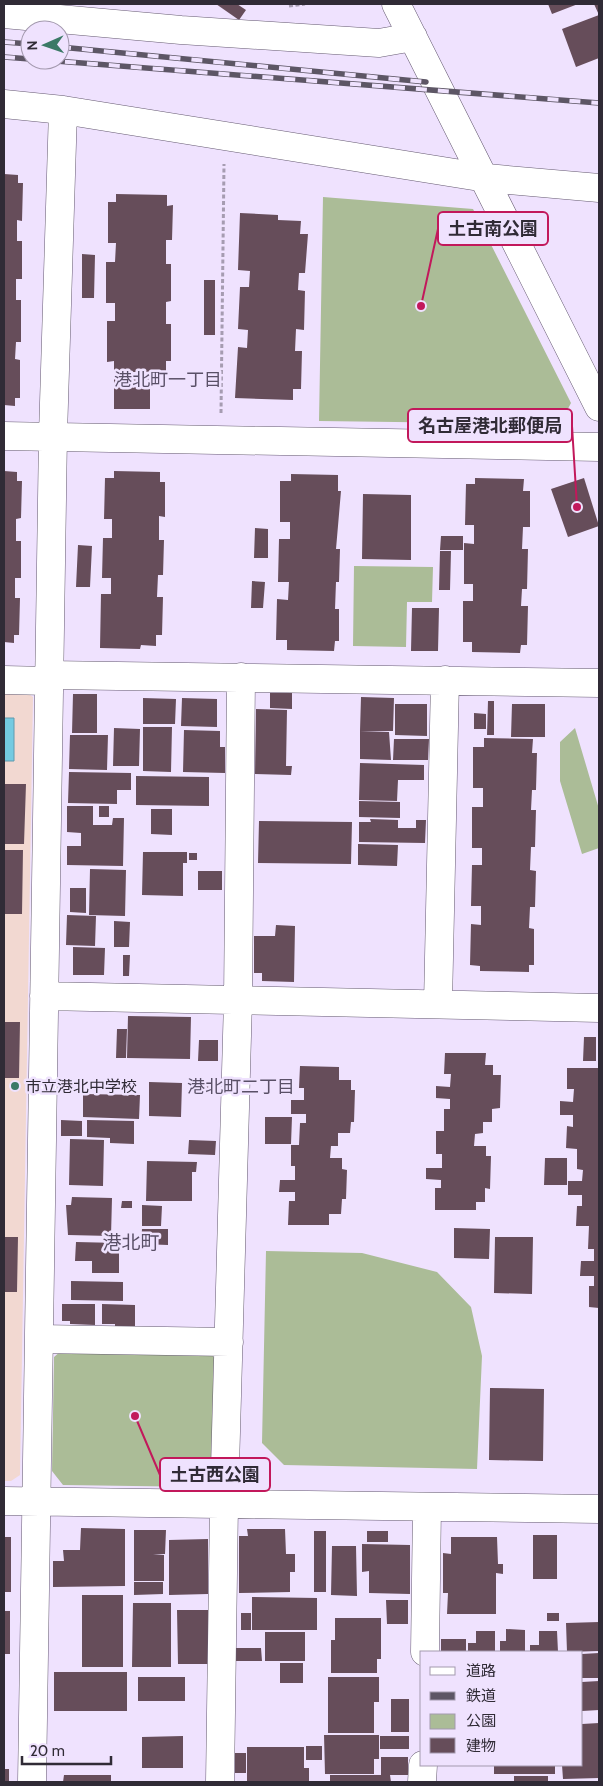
<svg xmlns="http://www.w3.org/2000/svg" width="603" height="1786" viewBox="0 0 603 1786" font-family="Cabin,'Noto Sans JP',sans-serif">
<style>
.education{fill:#f2d8d1}
.green{fill:#abbc97}
.water{fill:#74cae1;stroke:#609aae}
.building{fill:#664d5a}
.lines{fill:none;stroke-linecap:round;stroke-linejoin:round}
.minor-casing{stroke:#655a71;stroke-width:29}
.path{stroke:#a69cb1;stroke-width:3;stroke-dasharray:4 2.5;stroke-linecap:butt}
.minor{stroke:#fff;stroke-width:28}
.rail-casing{stroke:#5d5665;stroke-width:5.5}
.rail{stroke:#efe2fe;stroke-width:4;stroke-dasharray:11;stroke-linecap:butt}
.poi-dot{fill:#3b7966;stroke:#efe2fe;stroke-width:2}
.labels{text-anchor:middle;dominant-baseline:central;stroke-width:5;stroke-linejoin:round;paint-order:stroke}
.poi-label{font-size:16px;fill:#302b36;stroke:#efe2fe;text-anchor:start}
.neighbourhood-label{font-size:18px;fill:#5a5067;stroke:#efe2fe}
.quarter-label{font-size:19px;fill:#5a5067;stroke:#efe2fe}
.leader{fill:none;stroke:#c2185b;stroke-width:2}
.callout-dot{fill:#c2185b;stroke:#efe2fe;stroke-width:2}
.callout{fill:#efe2fe;stroke:#c2185b;stroke-width:2}
.callout-label{font-size:18px;text-anchor:middle;font-weight:bold;fill:#302b36}
</style>
<rect width="100%" height="100%" fill="#efe2fe"/>
<path class="education" d="M4 692 27 693 33 697 20 1475 11 1481H4Z"/>
<path class="green" d="M323 197 473 209 571 403 560 424 319 421Z
M354 566 433 567 432 602H407L406 647 353 646Z
M575 728 599 809V848L582 854 560 781V742Z
M266 1251 362 1253 437 1272 471 1307 482 1356 477 1469 284 1465 262 1443Z
M208 1350 217 1361 215 1472 204 1487 63 1485 52 1471 54 1357 61 1351Z"/>
<path class="water" d="M4 718H14V761H4Z"/>
<path class="building" d="M216 4H237L246 10 239 20Z
M548 4H578L552 14Z
M594 4H599V58L576 67 562 29 599 15Z
M4 174 18 175V183H23L22 221 17 220V241H22V279H16V300H21V342H16L15 359 20 360V398H15V406L4 405Z
M116 194 167 195V206L173 205 172 240H166V264H171V301L166 302V324H171V361H166V372H114V361L107 362V321H115V303H106V262H115L116 243H108V202H116Z
M240 213 278 215V220L301 221 300 234H308L305 273H299L298 290 305 291 304 330 296 329 295 351H302L301 389H293V400L235 398 238 347 247 348 248 330 238 329 240 287H249L250 271 238 270Z
M82 254 95 255 94 298H82Z
M204 280H215V335H204Z
M114 378H150V409H114Z
M4 471 17 472V481H22L21 518 16 519V541H21V578H15V598H20L19 635H14V643L4 642Z
M114 471 160 472V482H165V517L159 516V540H164L163 575H158L157 597H163L162 635H156V646L141 645 140 649 100 648 101 594H111V578H102L103 538H112V519H104L105 478H114Z
M291 474 338 475V491H341L336 549H340L339 582H336L335 609H339V641H335L334 651 287 650V640H276L277 599 288 600 289 582H278L279 539H290V522H280V481H291Z
M475 478 524 479 523 491H530V527H523L522 549H528L527 589H522L521 606H528L527 645H521L520 653 472 652V642H463V601H473V584H464V543L474 544V525H465L466 484H475Z
M584 478 599 526 568 537 551 489Z
M363 494 411 495V560L362 559Z
M255 528 268 529V558H254Z
M441 536H463V550H440Z
M78 545 92 546 90 587H76Z
M440 551H451L450 590H439Z
M252 581 265 582 263 608H251Z
M412 608H439L438 651H411Z
M270 693H292V709L270 708Z
M73 694H97V733H72Z
M361 697 394 698 393 731H360Z
M143 698 176 699 175 724H143Z
M182 698 217 699V727L181 726Z
M488 701H494V735H487Z
M395 704H427V736L395 735Z
M512 704H545V737H511Z
M256 709 287 710 286 766H292L291 775 255 774Z
M474 713 486 714V729H474Z
M143 727H172L171 772 143 771Z
M114 728 140 729 139 766H113Z
M184 730 220 731V747H225V773L183 772Z
M360 731 389 732 391 760 360 759Z
M70 735H108L107 770 69 769Z
M484 738 533 739 532 753H537L536 790H532L531 810H536L535 847H531L530 870 536 871 535 907H530L529 928 534 929V965H529V972L480 971V966L470 965 471 924 481 925V906H471L472 865H482V848H472V807H483V788H473V747H484Z
M394 739H429L428 760H393Z
M360 763 424 765V780H398L397 801 359 800Z
M69 772 131 773V790H117V804L68 803Z
M136 776 209 777V806L136 805Z
M4 784H26L24 844H4Z
M359 801 400 802V818L359 817Z
M67 806H93V825H112L113 818H124L123 866 67 865V846H81V833L67 832Z
M99 806H109V817H99Z
M151 809H172V835L151 834Z
M370 819 398 820V828H416V820H426L425 843 359 842V822H371Z
M259 821 352 822 351 864 258 863Z
M358 844 398 845 397 866 358 865Z
M4 850H23L22 914H4Z
M143 852H187V863H183V896L142 895Z
M189 853H197V860H189Z
M90 869 126 870 125 916 89 915Z
M198 871H222V890H198Z
M70 888H86V913L70 912Z
M67 915 96 916 95 946 66 945Z
M114 921 130 922 129 947H114Z
M276 925 295 926 294 982 262 981V973H254V936H275Z
M73 947 105 948 104 975H73Z
M123 955H130L129 976H123Z
M128 1016 191 1017 190 1059 127 1058Z
M4 1022H20L19 1078H4Z
M117 1029H127L126 1058H116Z
M584 1037H596V1061H583Z
M199 1040H218V1061H198Z
M445 1053H486L485 1065H493V1075H501L500 1108 492 1109V1122H483V1133L475 1134 474 1146H486V1156H491L490 1189 485 1188V1202H476V1210H435V1188H441V1180L426 1179V1168H442V1154H436V1131H444V1109H450V1099L436 1098V1086L450 1087 451 1074H444Z
M300 1066 339 1067V1080H351V1090H355L354 1122H351L350 1133H338V1146H331L330 1158H342V1169L347 1170 346 1199H342L341 1214H329V1225H288L289 1201H295V1192H279L280 1180H295V1166H291V1145H299L300 1123H306V1114H291V1100H304V1088H299Z
M567 1068H599V1308L589 1307V1286H594V1276H580L581 1261H594V1249H588L589 1226H576L577 1206H582V1195H568V1181H582L583 1170 577 1169V1149L566 1148 567 1126 573 1127V1115H560V1101L573 1102 574 1089H567Z
M190 1081 209 1082 208 1091H190Z
M149 1082 182 1083 181 1117 149 1116Z
M83 1094 140 1095 139 1119 83 1117Z
M265 1117H292L291 1144H265Z
M61 1120 82 1121V1136H61Z
M87 1120 134 1121V1144L110 1143V1138L87 1137Z
M70 1139 104 1140 103 1186 69 1185Z
M189 1140 216 1141 215 1155 188 1154Z
M545 1158H567V1185H544Z
M147 1161 197 1162 196 1172H192V1201H146Z
M72 1197 112 1198 111 1236 68 1235 66 1205H71Z
M122 1201H132V1208H121Z
M142 1205 162 1206 161 1226H142Z
M454 1228 490 1229 489 1259 454 1258Z
M142 1229H168V1245L141 1244Z
M4 1237H18L17 1292H4Z
M495 1237H533L532 1294 494 1293Z
M76 1242 119 1243V1273H92V1261H75Z
M71 1281 123 1282V1301L71 1300Z
M62 1304H95V1325L70 1324V1321H62Z
M102 1304 135 1305V1328L115 1327V1324H102Z
M490 1388 544 1389 543 1461 489 1460Z
M81 1528 125 1529V1586L53 1587V1561H64L63 1550H80Z
M247 1529H285L286 1554H295V1572H290V1592L239 1593V1536H248Z
M134 1530H166L165 1554H153L164 1555V1581H134Z
M314 1531H326V1592H314Z
M367 1531H388V1542H367Z
M533 1535H557V1579H533Z
M4 1537H11V1592H4Z
M451 1537H497L498 1564H503V1574L496 1573V1614H447L448 1593H443V1553L451 1554Z
M208 1539V1594L169 1595V1540Z
M362 1544 410 1545V1594L369 1593V1571L362 1572Z
M332 1546H356L357 1596 331 1595Z
M134 1582H163V1594L134 1595Z
M82 1595H123V1667H82Z
M252 1597 317 1598V1630H252Z
M386 1600H408V1624H387Z
M133 1603H171V1667H132Z
M177 1610H208V1664H178Z
M4 1611H10V1654H4Z
M241 1613H251V1630H241Z
M547 1613H559V1621H547Z
M335 1618H381V1659H377V1673H331V1640H335Z
M599 1622V1651L567 1652 566 1623Z
M506 1629 525 1630V1652H500V1641H506Z
M476 1631H495V1652H468V1643H476Z
M539 1631H557L558 1652H530V1645H539Z
M265 1632H305V1661H265Z
M441 1639H466V1652H441Z
M236 1648H261L262 1661H236Z
M599 1653V1678H582V1654Z
M280 1663H303V1683H280Z
M54 1672H127V1711H54Z
M138 1677H185V1701H138Z
M328 1677H379V1702H374V1733H328Z
M599 1681V1710L582 1711V1682Z
M391 1699H409V1732H391Z
M599 1723V1778L563 1779 562 1765H582V1724Z
M324 1735H379V1759H374V1774H325Z
M183 1736V1768H142V1737Z
M380 1736H409V1749H380Z
M306 1746H322V1760H306Z
M247 1747H304V1768H309V1782H247Z
M235 1753H246V1773H235Z
M381 1757H408V1775H390L391 1782H330V1775H381Z
M494 1765H555V1774H494Z
M4 1769H9V1782H4Z
M64 1775H111V1782H63Z
M514 1776H548V1782H514Z"/>
<g class="lines">
<g class="minor-casing">
<path id="minor" d="M396 4 599 407
M4 14 181 30 379 43 413 37
M4 104 63 110 486 178 599 188
M4 436 599 447
M49 675 599 683
M4 680 49 681
M44 996 599 1008
M438 1004 445 680
M39 1339 229 1342
M4 1501 599 1509
M425 1652 427 1507
M32 1782 53 435 63 110
M220 1782 224 1504 238 1000 241 677
M422 1782 423 1765"/>
</g>
<path class="path" d="M289 6 305 4
M221 413 224 164"/>
<use href="#minor" class="minor"/>
<g class="rail-casing">
<path id="rail" d="M4 42 30 44
M60 47 426 82
M4 57 30 59
M43 60 599 103"/>
</g>
<use href="#rail" class="rail"/>
</g>
<circle class="poi-dot" cx="15" cy="1086" r="5"/>
<g class="labels">
<g class="poi-label">
<text x="25" y="1086">市立港北中学校</text>
</g>
<g class="neighbourhood-label">
<text x="168" y="380">港北町一丁目</text>
<text x="241" y="1087">港北町二丁目</text>
</g>
<g class="quarter-label">
<text x="131" y="1242">港北町</text>
</g>
</g>
<path class="leader" d="M421 306L438 229M577 507L572 426M135 1416L160 1475"/>
<g class="callout-dot">
<circle cx="421" cy="306" r="5"/>
<circle cx="577" cy="507" r="5"/>
<circle cx="135" cy="1416" r="5"/>
</g>
<g class="callout">
<rect x="438" y="212" width="110" height="33" rx="5"/>
<rect x="408" y="409" width="164" height="33" rx="5"/>
<rect x="160" y="1458" width="110" height="33" rx="5"/>
</g>
<g class="callout-label">
<text x="493" y="235">土古南公園</text>
<text x="490" y="432">名古屋港北郵便局</text>
<text x="215" y="1481">土古西公園</text>
</g>
<rect width="603" height="1786" fill="none" stroke="#302b36" stroke-width="10"/>
<rect x="420" y="1651" width="162" height="115" fill="#efe2fe" stroke="#a399ae"/>
<rect x="430" y="1667" width="25" height="8" fill="#ffffff" stroke="#a399ae"/>
<text x="466" y="1676" font-size="15" fill="#302b36">道路</text>
<rect x="430" y="1692" width="25" height="8" fill="#5d5665" stroke="#a399ae"/>
<text x="466" y="1701" font-size="15" fill="#302b36">鉄道</text>
<rect x="430" y="1714" width="25" height="15" fill="#abbc97" stroke="#a399ae"/>
<text x="466" y="1726" font-size="15" fill="#302b36">公園</text>
<rect x="430" y="1738" width="25" height="15" fill="#664d5a" stroke="#a399ae"/>
<text x="466" y="1751" font-size="15" fill="#302b36">建物</text>
<g transform="translate(45 45) rotate(268)"><circle r="24" fill="#efe2fe" stroke="#a399ae"/>
<path d="M0-4L9 19L0 12L-9 19Z" fill="#3b7966"/>
<text y="-8" font-size="14" font-weight="bold" text-anchor="middle" fill="#302b36">N</text>
</g>
<path d="M22 1756v8h89v-8" fill="none" stroke="#302b36" stroke-width="2.5"/>
<text x="30" y="1756" font-size="15" fill="#302b36" stroke="#efe2fe" stroke-width="4" paint-order="stroke">20 m</text>
</svg>
